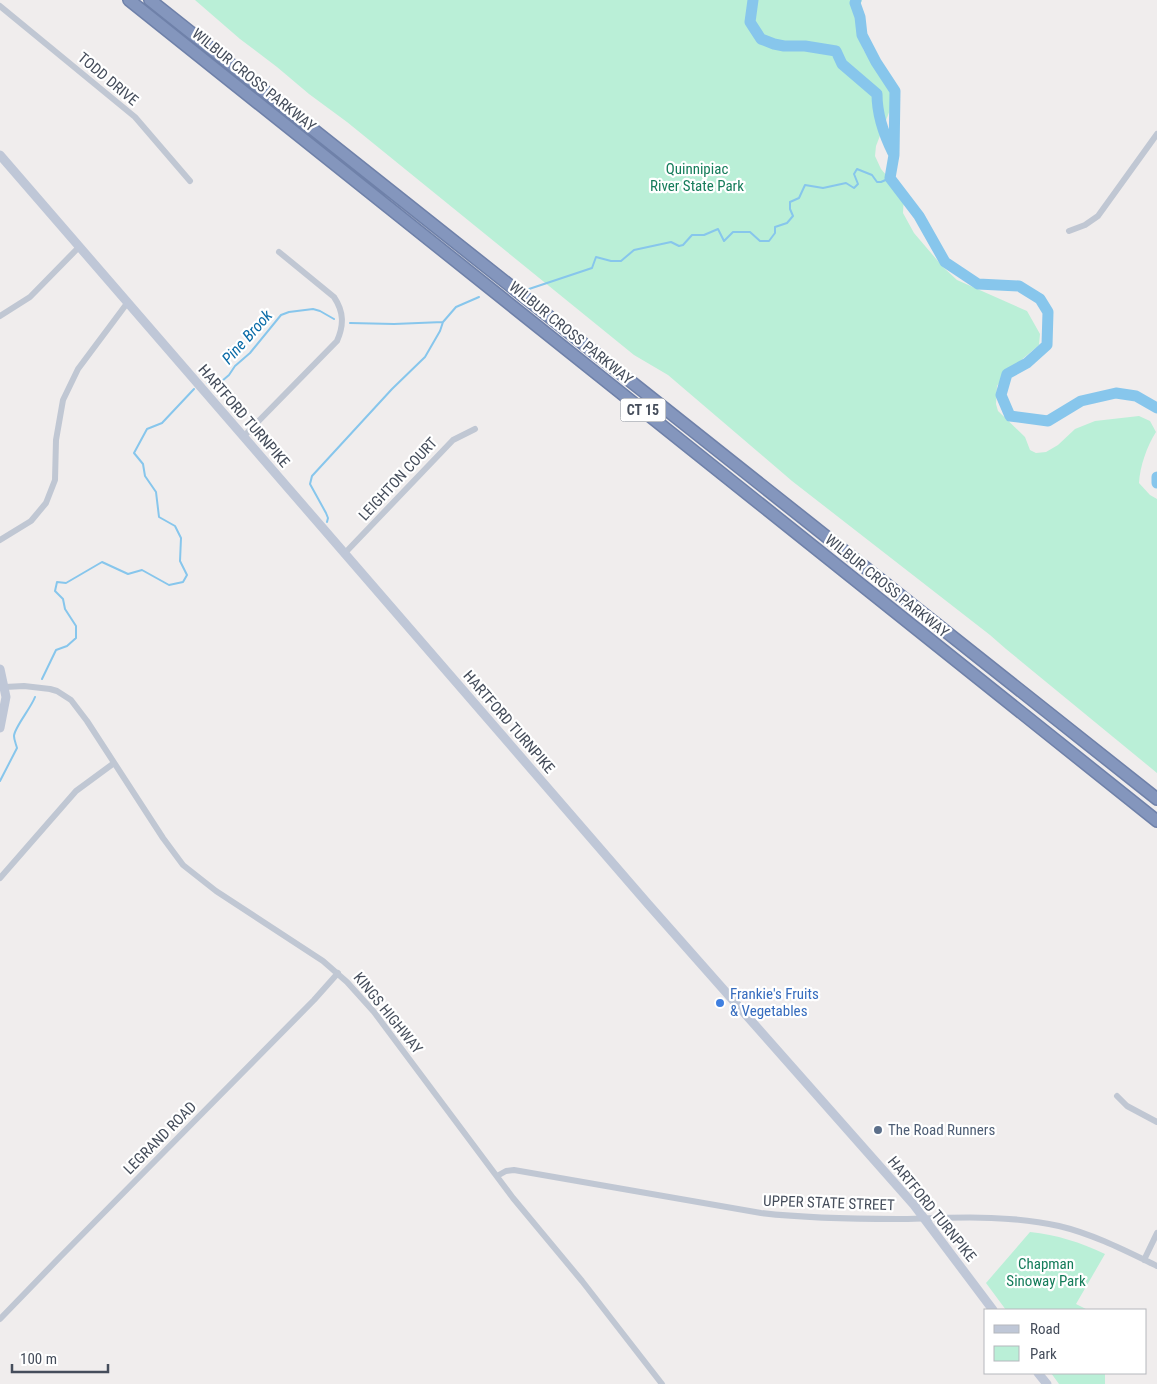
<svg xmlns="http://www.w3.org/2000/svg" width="1157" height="1384" viewBox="0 0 1157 1384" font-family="'Roboto Condensed',sans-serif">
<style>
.green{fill:#baefd7}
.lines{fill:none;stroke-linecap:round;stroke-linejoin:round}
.stream{stroke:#87c6ec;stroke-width:2}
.river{stroke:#87c6ec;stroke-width:11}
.highway-casing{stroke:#6f81a9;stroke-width:14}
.street{stroke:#c0c7d3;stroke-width:6}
.secondary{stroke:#bfc7d7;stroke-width:9}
.highway{stroke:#8496bd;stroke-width:11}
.shop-dot{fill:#3f7fe0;stroke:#fff;stroke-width:2}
.service-dot{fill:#5c6f8a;stroke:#fff;stroke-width:2}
.labels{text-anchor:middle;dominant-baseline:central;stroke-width:4.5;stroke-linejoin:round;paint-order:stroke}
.shield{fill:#fff;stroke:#7d828c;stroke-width:1}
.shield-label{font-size:14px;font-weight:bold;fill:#454d5b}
.street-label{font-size:15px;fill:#454d5b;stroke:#fff}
.park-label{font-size:15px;fill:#157c5a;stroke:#fff}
.shop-label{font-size:15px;fill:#366cbe;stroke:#fff;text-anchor:start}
.service-label{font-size:15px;fill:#4e5e75;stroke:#fff;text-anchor:start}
.water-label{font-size:16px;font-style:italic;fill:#0b6ca8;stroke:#fff}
</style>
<rect width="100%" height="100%" fill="#f0eded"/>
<path class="green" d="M195 0H862L857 15 863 49 870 60 887 76 890 82V110L876 146 875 156 881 169 904 196 903 213 914 233 943 267 957 280 1027 311 1040 334 1039 345 1007 372 997 386 996 404 998 411 1025 437 1030 450 1036 453 1046 452 1058 445 1075 429 1095 421 1139 416 1150 421 1156 432C1147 446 1140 466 1139 483L1150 495 1157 499V773L1006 649 990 635 792 481 668 375 634 355 347 122 309 94 277 67 240 39Z
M1030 1232C1057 1235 1080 1242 1105 1254L1076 1304 1088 1310H1006L986 1283Z
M1051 1373H1105V1384H1059Z"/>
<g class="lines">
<path class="stream" d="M529 289 592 268 596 257 611 261H621L634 250 671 242 679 246 683 245 692 235H704L718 229 724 241 733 232H750L760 241H769L775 233V227L787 223 793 216 790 209V202L799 198 805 185 823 188 846 183 854 188 858 184 854 174 857 169 872 175 877 182H881L890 178
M350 323 394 324 443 322 456 307 479 297
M207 383 222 381 229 375 235 366 250 353 281 315 289 312 313 309 320 311 334 319
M327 522 328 518 326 513 310 484 312 476 392 389 425 357 440 331 443 322
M42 679 56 650 67 646 76 638V626L65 609 63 599 55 591 57 582 66 583 102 562 128 574 142 570 169 585 183 582 187 575 180 561 181 538 175 526 159 517 156 492 145 476 143 464 134 453 147 429 162 423 194 389
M0 781 17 748C16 744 14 740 14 736 14 728 31 708 35 697"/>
<path class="river" d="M753 0 750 22 761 39 774 44 784 46H805L836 51 842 64 877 94C877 114 884 135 893 153
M856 0 855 3 860 17 862 35 876 62 895 91 894 155 890 178 919 216 945 262 978 284 1019 286 1040 299 1048 312 1047 345 1027 363 1007 374 1001 395 1010 416 1048 421 1081 401 1116 393 1136 396 1157 408
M1157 477V483"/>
<g class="highway-casing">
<path id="highway" d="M129 0 1157 821
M150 0 1157 799"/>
</g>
<path class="street" d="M0 6 135 117 190 181
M1069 231 1085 225 1098 216 1157 134
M0 316 30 297 79 247
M244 436 337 341C344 325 344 312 334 297L279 252
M0 540 31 521 46 503 55 480 56 440 63 400 78 369 128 302
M344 554 453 440 475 429
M5 687 24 686 50 689 57 691 71 700 87 721 163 838 183 865 216 891 323 961 347 982 374 1012 513 1198 582 1281 662 1384
M0 878 76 791 114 763
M1117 1096 1127 1106 1157 1122
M497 1176 506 1171 514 1170 761 1213C805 1218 852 1219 897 1219 951 1218 1006 1214 1059 1226 1093 1234 1126 1251 1157 1266
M1144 1260 1157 1233
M0 1319 60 1257 314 1000 338 973"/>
<path class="secondary" d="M0 155 648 904 914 1205 993 1310
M0 669 6 697 0 728
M1038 1373 1047 1384"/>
<use href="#highway" class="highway"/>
</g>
<circle class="shop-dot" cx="720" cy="1003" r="5"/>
<circle class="service-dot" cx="878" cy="1130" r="5"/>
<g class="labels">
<rect class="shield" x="620.5" y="398.5" width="45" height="23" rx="4"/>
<g class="shield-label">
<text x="643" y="410">CT 15</text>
</g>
<g class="street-label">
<text transform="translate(108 79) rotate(40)">TODD DRIVE</text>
<text transform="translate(254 80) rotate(39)">WILBUR CROSS PARKWAY</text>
<text transform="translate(571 333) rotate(39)">WILBUR CROSS PARKWAY</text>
<text transform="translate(244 416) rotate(49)">HARTFORD TURNPIKE</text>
<text transform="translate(398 479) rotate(-47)">LEIGHTON COURT</text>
<text transform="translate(887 586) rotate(39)">WILBUR CROSS PARKWAY</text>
<text transform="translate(509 722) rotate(49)">HARTFORD TURNPIKE</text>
<text transform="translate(388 1013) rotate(51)">KINGS HIGHWAY</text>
<text transform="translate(160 1138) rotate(-45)">LEGRAND ROAD</text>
<text transform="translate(829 1203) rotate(2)">UPPER STATE STREET</text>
<text transform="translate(932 1209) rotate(51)">HARTFORD TURNPIKE</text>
</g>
<g class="park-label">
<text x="697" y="169">Quinnipiac<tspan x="697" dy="17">River State Park</tspan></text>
<text x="1046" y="1264">Chapman<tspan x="1046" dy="17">Sinoway Park</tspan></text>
</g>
<g class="shop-label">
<text x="730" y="994">Frankie's Fruits<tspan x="730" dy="17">&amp; Vegetables</tspan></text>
</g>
<g class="service-label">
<text x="888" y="1130">The Road Runners</text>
</g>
<g class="water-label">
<text transform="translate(247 337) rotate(-48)">Pine Brook</text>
</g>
</g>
<rect x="984" y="1309" width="162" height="65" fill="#ffffff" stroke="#b5b8bd"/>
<rect x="994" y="1325" width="25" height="8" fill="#bfc7d7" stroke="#b5b8bd"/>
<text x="1030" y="1334" font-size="15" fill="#454d5b">Road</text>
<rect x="994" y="1346" width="25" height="15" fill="#baefd7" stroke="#b5b8bd"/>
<text x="1030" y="1359" font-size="15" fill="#454d5b">Park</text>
<path d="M12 1364v8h96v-8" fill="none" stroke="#454d5b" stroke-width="2.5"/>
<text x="20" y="1364" font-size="15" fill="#454d5b" stroke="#ffffff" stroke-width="4" paint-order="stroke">100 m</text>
</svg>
